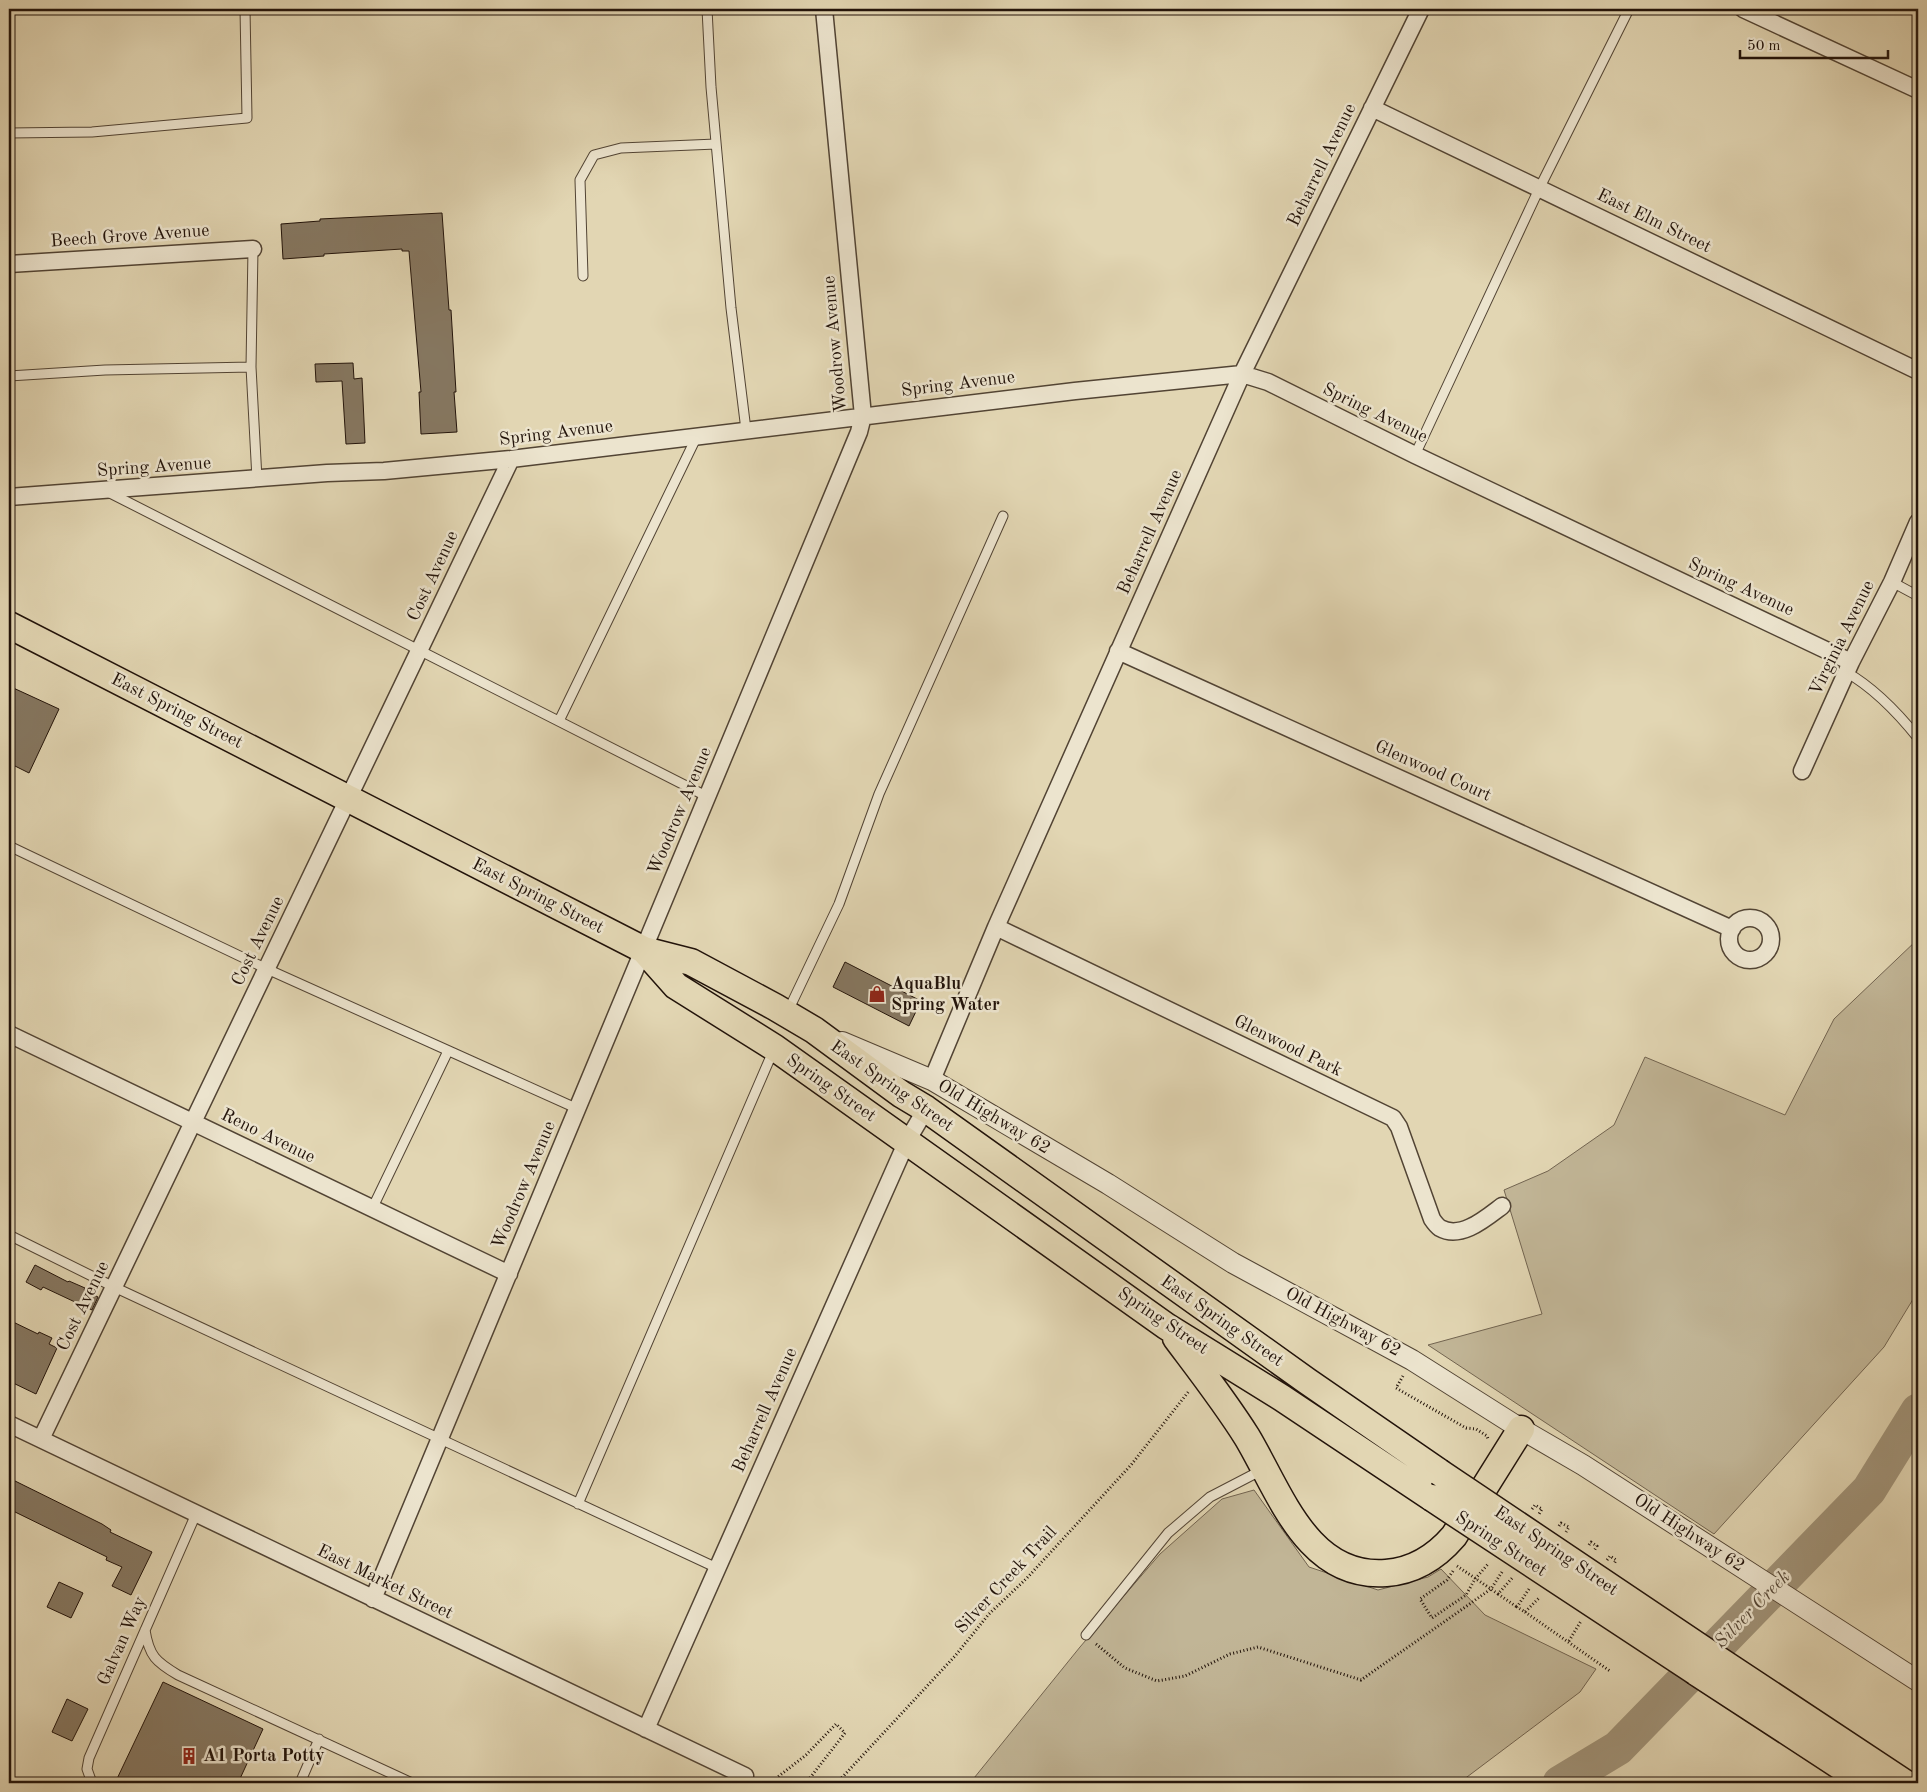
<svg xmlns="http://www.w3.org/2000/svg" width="1927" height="1792" viewBox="0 0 1927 1792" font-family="'Old Standard TT',serif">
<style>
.green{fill:#c1b596;stroke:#726450}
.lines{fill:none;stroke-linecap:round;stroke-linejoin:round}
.river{stroke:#a1947a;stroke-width:35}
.building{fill:#867862;stroke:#22130a}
.service-casing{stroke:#524434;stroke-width:11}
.minor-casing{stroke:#524434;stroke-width:19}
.tertiary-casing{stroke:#524434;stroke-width:22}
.primary-casing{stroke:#22130a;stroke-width:29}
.path{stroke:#22130a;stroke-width:3;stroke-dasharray:1 2.5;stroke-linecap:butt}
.service{stroke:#ece4ce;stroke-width:9}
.minor{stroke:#ece4ce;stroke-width:16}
.tertiary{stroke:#ece4ce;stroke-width:20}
.primary{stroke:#e2d6b3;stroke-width:26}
.primary-bridge-casing{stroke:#22130a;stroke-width:29;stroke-linecap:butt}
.primary-bridge{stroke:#e2d6b3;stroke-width:26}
.labels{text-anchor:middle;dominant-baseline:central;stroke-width:5;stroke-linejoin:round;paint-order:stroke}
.street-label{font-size:18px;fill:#22130a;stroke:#ece4ce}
.poi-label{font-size:18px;font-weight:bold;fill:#22130a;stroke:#ece4ce;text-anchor:start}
.water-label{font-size:19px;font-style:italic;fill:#554737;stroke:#ece4ce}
</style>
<rect width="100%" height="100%" fill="#e2d6b3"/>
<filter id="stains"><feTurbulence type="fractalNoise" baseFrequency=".004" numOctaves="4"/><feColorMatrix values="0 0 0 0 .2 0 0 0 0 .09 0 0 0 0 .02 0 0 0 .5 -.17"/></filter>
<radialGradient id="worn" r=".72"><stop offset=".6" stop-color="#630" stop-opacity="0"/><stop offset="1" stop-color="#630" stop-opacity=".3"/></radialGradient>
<path class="green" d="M1918 939V1291L1884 1347 1714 1534 1428 1345 1542 1314 1504 1190 1548 1171 1614 1125 1645 1057 1785 1115 1834 1019Z
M1254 1490 1309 1567 1378 1590 1428 1577 1441 1569 1485 1615 1596 1669 1580 1692 1459 1783H970L1080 1647 1160 1554 1222 1499Z"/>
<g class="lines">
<path class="river" d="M1560 1783 1618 1748 1869 1490 1918 1411"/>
</g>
<path class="building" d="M442 213 449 310H451L456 392H454L457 432 421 434 419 392H421L409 251H402V249L324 254V256L283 259 281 224 320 221V219Z
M353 363 354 379 362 378 365 443 346 444 342 381 316 382 315 364Z
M9 686 59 709 29 773 9 763Z
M845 962 921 1001 909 1026 833 987Z
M35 1265 68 1282 69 1281 85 1288 84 1290 98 1297 92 1310 43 1287 41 1290 26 1282Z
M9 1320 38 1334 39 1332 52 1338 49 1344 57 1348 36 1394 9 1381Z
M9 1478 102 1524 111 1530 110 1532 152 1552 131 1595 112 1586 122 1567 106 1560 107 1557 9 1509Z
M59 1582 83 1593 71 1618 47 1607Z
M163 1682 263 1729 238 1783H115Z
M67 1699 88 1709 72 1741 52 1732Z"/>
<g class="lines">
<g class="service-casing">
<path id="service" d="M707 9 711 87 731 308 746 430
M9 133 92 132 247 118 245 9
M583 276 580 180 594 155 621 148 716 144
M251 367 253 249
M9 376 105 370 251 367 257 479
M1415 455 1539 189 1629 9
M108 492 708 797
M1892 582 1918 596
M1846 672C1874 688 1898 713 1918 738
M559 721 697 436
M9 846 267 969 578 1109
M788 1011 839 904 879 794 1003 516
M372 1209 448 1051
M9 1235 114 1287 717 1568
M578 1504 774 1049
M145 1630C149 1656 156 1662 178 1675L412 1783
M1086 1635 1168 1533 1210 1497 1262 1470
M92 1783 87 1769 89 1758 196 1514
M300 1783 319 1739"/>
</g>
<g class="minor-casing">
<path id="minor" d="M1743 9 1918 90
M1372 108 1918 371
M9 264 253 249
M9 497 327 473 384 471 511 459 1075 391 1242 374 1268 382 1415 455 1851 662
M1118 651 1732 929
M1802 771 1851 662 1892 582 1918 522
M1729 939a21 21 0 1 1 42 0a21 21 0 1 1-42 0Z
M996 927 1393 1118 1399 1127 1432 1219C1434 1222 1437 1226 1440 1228 1461 1240 1486 1218 1502 1206
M9 1034 509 1274
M932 1080 996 927 1242 374 1421 9
M9 1424 745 1776
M41 1439 511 459
M373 1599 859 432 863 416 824 9
M646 1729 907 1141 926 1109"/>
</g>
<g class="tertiary-casing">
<path id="tertiary" d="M842 1042 932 1080 1108 1184 1233 1263 1412 1360 1521 1429 1583 1465 1918 1681"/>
</g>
<g class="primary-casing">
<path id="primary" d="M9 625 644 950 691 962 775 1007 814 1030 901 1094 926 1109 1307 1381 1439 1472
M644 950 676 986 775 1048 1166 1326 1282 1398 1432 1498
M1176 1338C1200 1370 1225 1402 1247 1437 1280 1492 1307 1579 1386 1573 1415 1571 1436 1557 1454 1536L1521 1429
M1713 1656 1905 1783
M1696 1672 1866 1783"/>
</g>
<path class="path" d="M1403 1376 1396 1388 1466 1428 1476 1429 1487 1436 1488 1439
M1532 1509 1535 1505 1542 1509 1539 1514
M1559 1526 1561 1523 1569 1527 1566 1532
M1589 1545 1591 1542 1597 1546 1594 1551
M1607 1560 1610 1556 1616 1560 1614 1564
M1453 1571 1447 1580 1420 1599 1432 1618 1466 1595 1475 1579 1489 1563
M1502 1572 1491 1589 1498 1594 1513 1577
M1529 1589 1517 1607 1525 1612 1540 1597
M1498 1594 1517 1607
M1525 1612 1610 1671
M1569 1641 1581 1621
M1096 1644 1125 1668 1157 1681 1185 1676 1230 1654 1258 1647 1361 1680 1491 1589 1457 1566
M770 1783 806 1755 836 1724 845 1733 806 1783
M837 1783 955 1656 989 1614 1027 1578 1131 1465 1189 1391"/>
<use href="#service" class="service"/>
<use href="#minor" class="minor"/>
<use href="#tertiary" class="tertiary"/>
<use href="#primary" class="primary"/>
<g class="primary-bridge-casing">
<path id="primary-bridge" d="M1439 1472 1713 1656
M1432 1498 1696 1672"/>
</g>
<use href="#primary-bridge" class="primary-bridge"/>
</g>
<defs>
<g id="shop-bare" transform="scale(1.35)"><path d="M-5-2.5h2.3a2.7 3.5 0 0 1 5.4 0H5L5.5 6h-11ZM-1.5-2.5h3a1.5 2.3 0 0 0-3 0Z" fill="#8f2418" stroke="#ece4ce" stroke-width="2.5" paint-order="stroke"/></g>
<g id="building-bare" transform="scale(1.35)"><path d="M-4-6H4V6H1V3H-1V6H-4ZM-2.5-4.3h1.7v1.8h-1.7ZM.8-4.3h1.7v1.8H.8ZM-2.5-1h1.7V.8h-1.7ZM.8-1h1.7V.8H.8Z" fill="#8f2418" stroke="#ece4ce" stroke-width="2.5" paint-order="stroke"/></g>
</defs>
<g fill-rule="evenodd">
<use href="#shop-bare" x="877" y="994"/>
<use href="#building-bare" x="189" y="1756"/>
</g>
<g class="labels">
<g class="street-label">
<text transform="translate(1322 165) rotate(-64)">Beharrell Avenue</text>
<text transform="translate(1654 221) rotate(26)">East Elm Street</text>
<text transform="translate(130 236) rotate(-4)">Beech Grove Avenue</text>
<text transform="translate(835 344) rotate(-95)">Woodrow Avenue</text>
<text transform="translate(958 384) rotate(-7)">Spring Avenue</text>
<text transform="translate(1375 413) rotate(26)">Spring Avenue</text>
<text transform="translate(556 433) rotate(-7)">Spring Avenue</text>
<text transform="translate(154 467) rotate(-4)">Spring Avenue</text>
<text transform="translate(1150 532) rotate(-66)">Beharrell Avenue</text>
<text transform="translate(433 576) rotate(-65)">Cost Avenue</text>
<text transform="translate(1741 587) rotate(25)">Spring Avenue</text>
<text transform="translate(1842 638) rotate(-64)">Virginia Avenue</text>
<text transform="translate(177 711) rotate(27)">East Spring Street</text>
<text transform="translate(1433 771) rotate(24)">Glenwood Court</text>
<text transform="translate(680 811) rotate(-67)">Woodrow Avenue</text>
<text transform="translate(538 896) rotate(27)">East Spring Street</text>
<text transform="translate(258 941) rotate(-64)">Cost Avenue</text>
<text transform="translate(1288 1046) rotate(26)">Glenwood Park</text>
<text transform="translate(892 1086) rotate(35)">East Spring Street</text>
<text transform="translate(831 1088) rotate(35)">Spring Street</text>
<text transform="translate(994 1117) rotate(31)">Old Highway 62</text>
<text transform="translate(268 1136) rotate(26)">Reno Avenue</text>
<text transform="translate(524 1185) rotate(-67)">Woodrow Avenue</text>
<text transform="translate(83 1306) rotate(-64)">Cost Avenue</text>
<text transform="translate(1163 1321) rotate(34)">Spring Street</text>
<text transform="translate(1222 1321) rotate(35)">East Spring Street</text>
<text transform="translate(1343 1322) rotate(28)">Old Highway 62</text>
<text transform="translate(765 1410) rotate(-66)">Beharrell Avenue</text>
<text transform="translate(1689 1533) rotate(33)">Old Highway 62</text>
<text transform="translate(1501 1544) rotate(33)">Spring Street</text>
<text transform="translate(1556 1551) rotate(34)">East Spring Street</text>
<text transform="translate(1006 1580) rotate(-47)">Silver Creek Trail</text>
<text transform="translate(385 1582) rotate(26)">East Market Street</text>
<text transform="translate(122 1641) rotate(-66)">Galvan Way</text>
</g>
<g class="poi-label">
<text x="891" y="984">AquaBlu<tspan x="891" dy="21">Spring Water</tspan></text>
<text x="203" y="1756">A1 Porta Potty</text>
</g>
<g class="water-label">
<text transform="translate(1753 1610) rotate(-46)">Silver Creek</text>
</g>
</g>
<rect width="1927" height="1792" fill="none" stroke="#e2d6b3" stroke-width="30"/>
<rect x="10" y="10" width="1907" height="1772" fill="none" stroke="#22130a" stroke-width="2.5"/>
<rect x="15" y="15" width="1897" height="1762" fill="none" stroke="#22130a"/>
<path d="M1740 50v8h148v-8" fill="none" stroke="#22130a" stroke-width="2.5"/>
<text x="1747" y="50" font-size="15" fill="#22130a" stroke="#ece4ce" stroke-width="4" paint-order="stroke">50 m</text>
<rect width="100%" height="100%" filter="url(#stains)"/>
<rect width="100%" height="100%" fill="url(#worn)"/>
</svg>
